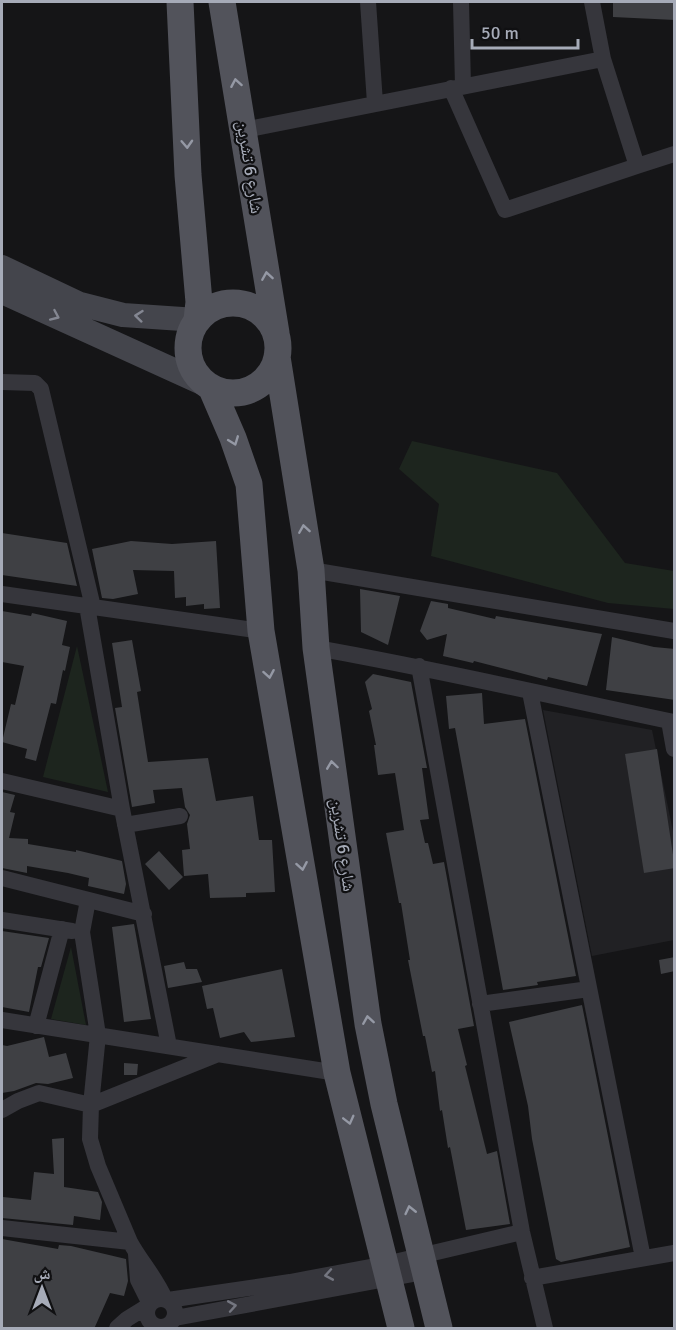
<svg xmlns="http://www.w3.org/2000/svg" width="676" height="1330" viewBox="0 0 676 1330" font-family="Signika,'Noto Naskh Arabic',sans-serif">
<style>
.built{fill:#212124}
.green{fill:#1d251e}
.building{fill:#3f4044}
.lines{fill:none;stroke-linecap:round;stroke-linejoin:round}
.minor{stroke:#36363c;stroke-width:16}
.secondary{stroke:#44454c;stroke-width:24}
.primary{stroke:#52535b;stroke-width:27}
.oneway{stroke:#9599a5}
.oneway2{stroke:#848792}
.oneway3{stroke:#747680}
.labels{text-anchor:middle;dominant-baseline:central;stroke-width:4.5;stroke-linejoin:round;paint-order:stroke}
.street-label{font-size:18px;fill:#a6abb8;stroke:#101012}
</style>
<rect width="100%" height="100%" fill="#151517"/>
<path class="built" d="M543 710 652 730 674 836V940L592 956Z"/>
<path class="green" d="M412 441 557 473 625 563 674 571V609L608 603 431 556 439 504 399 469Z
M77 646 108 792 43 777Z
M71 947 86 1025 51 1019Z"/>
<path class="building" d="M613 2H675V20L613 17Z
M2 533 67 543 77 586 2 575Z
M131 541 172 544 216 541 220 608 204 609V604L186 606V597L175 598 174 571 133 570 138 594 113 599 102 598 92 549Z
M360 589 400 596 388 645 361 632Z
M431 601 448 604V608L495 619 496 616 602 634 587 686 548 677 547 680 474 661 473 663 443 656 447 634 427 640 420 631Z
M2 611 31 616 32 613 67 621 62 645 70 647 65 671 63 670 56 704 51 703 36 761 25 758 27 749 2 742 11 704 15 705 24 666 2 662Z
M612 637 654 647 675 649V700L606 690Z
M132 640 141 691 137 692 148 762 208 758 216 801 253 796 259 840H272L275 892 246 893V897L210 898 208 874 184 876 182 850 190 849 187 824 190 815 185 807 182 788 153 790 155 803 132 807 115 708 122 707 112 643Z
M373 674 411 682 427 768H422L429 819 420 820 425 843H428L433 864 444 862 474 1026 458 1029 467 1065 465 1066 487 1154 497 1151 510 1224 466 1230 450 1147 448 1148 442 1110 440 1111 435 1071 432 1072 425 1036H423L408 960H410L401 903H399L386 833 404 830 395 773 378 775 374 745H376L369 711 372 709 365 682Z
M482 693 484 724 525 719 576 976 537 982 538 985 503 990 455 728 449 729 446 696Z
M657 749 675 868 644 873 625 754Z
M2 792 15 795 10 812 15 813 9 838 28 839V844L76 852V850L122 861 126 884 124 894 88 886 89 878 68 873 27 866V873L2 868Z
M159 851 183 877 169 890 145 864Z
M134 924 151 1019 124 1022 112 927Z
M2 931 49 938 41 967H38L29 1012 2 1007Z
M675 957V971L661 974 659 960Z
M184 962 186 969H197L202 982 168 988 164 966Z
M282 969 295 1037 251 1042 244 1032 220 1038 213 1008 207 1009 202 986Z
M582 1005 630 1247 561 1262 556 1259 532 1139 528 1106 509 1022Z
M44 1037 49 1057 66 1053 73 1078 48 1084 36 1083 14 1091 2 1093V1045L7 1046Z
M124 1063 138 1064 137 1075H124Z
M64 1138V1187L98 1192 102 1202 100 1220 74 1216 73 1225 2 1218 3 1197 31 1200 34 1172 54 1174 52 1139Z
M2 1239 58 1249 59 1245 71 1246 126 1259 128 1281 124 1296 110 1293 94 1329H2Z"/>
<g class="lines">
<path class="minor" d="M368 2 375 103
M461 2 463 86
M451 88 505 210 637 166 603 59
M244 130 603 59 592 2
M637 166 674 154
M2 382 35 383 41 389 93 607
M311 570 674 631
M2 594 261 631
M87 606 122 809 169 1046
M316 648C436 669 555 697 674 722
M419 666 522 1232 545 1328
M530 692 643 1258
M669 721 674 749
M2 781 122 809
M125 825 180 816
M2 878 144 914
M2 920 72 931
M480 1004 589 989
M2 1020 337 1073
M36 1026 62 929
M2 1110 18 1101 39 1093 91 1105 98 1035 82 932 88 900
M2 1228 130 1242
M136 1254 138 1280 150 1304
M532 1278 674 1253
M147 1313a14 14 0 1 1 28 0a14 14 0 1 1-28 0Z
M165 1299C156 1278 141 1262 130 1242L98 1166 90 1139 91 1105 218 1054
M168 1300 290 1282 386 1264 522 1232
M175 1318 424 1272
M117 1328 127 1319 148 1306"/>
<path class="secondary" d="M2 267 80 304 123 315 197 320
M2 292 211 387"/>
<path class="primary" d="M180 2 188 175 199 302 197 320
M222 2 276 333
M188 348a45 45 0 1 1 90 0a45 45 0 1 1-90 0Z
M277 357 311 570 316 648 368 1024 384 1104 439 1328
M211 387 233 438 249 484 261 631 337 1073 401 1328"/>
</g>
<defs><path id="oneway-chevron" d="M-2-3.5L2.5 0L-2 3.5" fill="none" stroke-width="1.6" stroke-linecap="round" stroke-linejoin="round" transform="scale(1.5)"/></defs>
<g class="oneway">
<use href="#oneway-chevron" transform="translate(236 83) rotate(-100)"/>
<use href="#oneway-chevron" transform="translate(187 144) rotate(87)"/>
<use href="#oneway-chevron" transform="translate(267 276) rotate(-99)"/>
<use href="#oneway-chevron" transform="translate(234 441) rotate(69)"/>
<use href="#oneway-chevron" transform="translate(304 529) rotate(-99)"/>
<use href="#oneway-chevron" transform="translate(269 674) rotate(80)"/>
<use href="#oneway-chevron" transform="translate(332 765) rotate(-98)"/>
<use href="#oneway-chevron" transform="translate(302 866) rotate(80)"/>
<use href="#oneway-chevron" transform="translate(368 1020) rotate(-99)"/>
<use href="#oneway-chevron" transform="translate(349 1120) rotate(76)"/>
<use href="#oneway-chevron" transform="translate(410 1210) rotate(-103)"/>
</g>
<g class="oneway2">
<use href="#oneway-chevron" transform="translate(55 316) rotate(24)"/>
<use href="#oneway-chevron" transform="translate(139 316) rotate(-174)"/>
</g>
<g class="oneway3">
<use href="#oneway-chevron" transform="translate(329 1275) rotate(170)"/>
<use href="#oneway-chevron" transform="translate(232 1306) rotate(-10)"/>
</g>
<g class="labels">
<g class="street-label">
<text transform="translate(250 167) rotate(81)">شارع 6 تشرين</text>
<text transform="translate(343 845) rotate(82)">شارع 6 تشرين</text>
</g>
</g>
<rect width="676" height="1330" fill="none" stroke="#a6abb8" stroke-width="6"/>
<g transform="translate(42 1288)" stroke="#101012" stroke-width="4.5" paint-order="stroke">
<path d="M0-4.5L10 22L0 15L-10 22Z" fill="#a6abb8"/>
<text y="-9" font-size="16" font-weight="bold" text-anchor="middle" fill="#a6abb8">ش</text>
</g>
<path d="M472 39v9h106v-9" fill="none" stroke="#a6abb8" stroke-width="3"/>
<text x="481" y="39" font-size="18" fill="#a6abb8" stroke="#101012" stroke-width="4.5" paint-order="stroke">50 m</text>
</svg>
